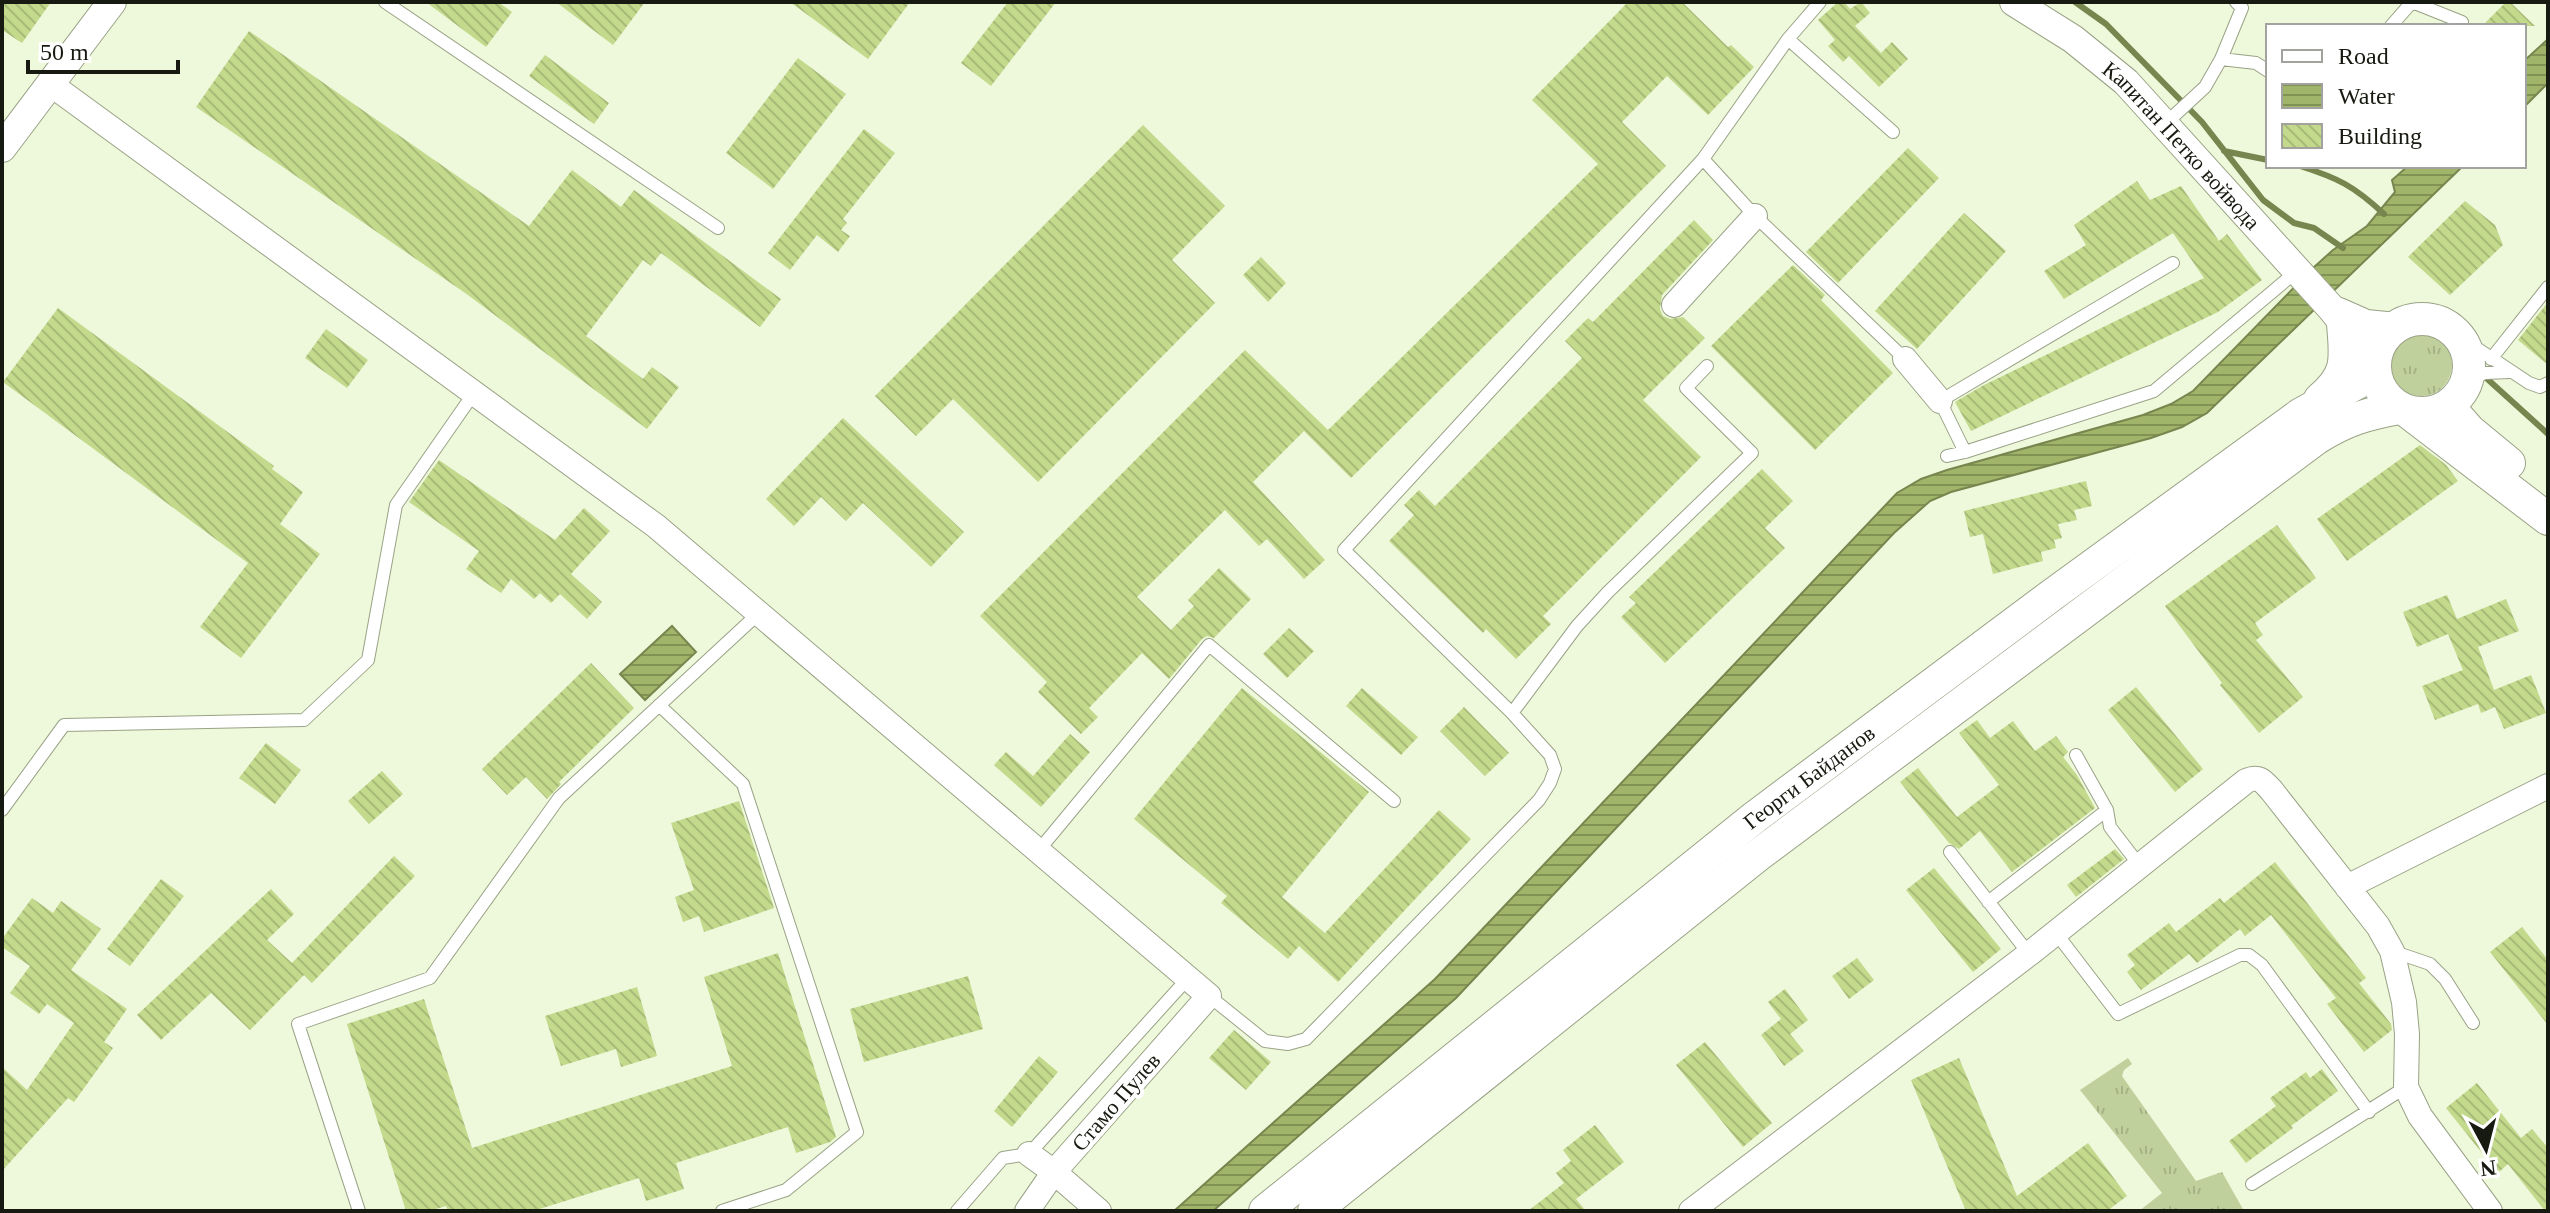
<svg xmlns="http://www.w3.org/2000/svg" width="2550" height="1213" viewBox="0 0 2550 1213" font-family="'Times New Roman',serif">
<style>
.grass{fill:url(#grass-tufts)}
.water{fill:url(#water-rules);stroke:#77864e;stroke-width:2}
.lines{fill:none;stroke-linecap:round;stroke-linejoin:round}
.stream{stroke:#77864e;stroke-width:6}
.building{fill:url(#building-back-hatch)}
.service-casing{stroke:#99a286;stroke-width:14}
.minor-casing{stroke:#99a286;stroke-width:26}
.tertiary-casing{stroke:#99a286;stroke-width:30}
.secondary-casing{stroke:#99a286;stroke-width:34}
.service{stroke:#fff;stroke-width:12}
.minor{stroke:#fff;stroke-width:24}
.tertiary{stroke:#fff;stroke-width:28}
.secondary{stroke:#fff;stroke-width:32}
.labels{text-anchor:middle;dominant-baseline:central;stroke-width:8;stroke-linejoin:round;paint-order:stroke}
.street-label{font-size:22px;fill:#171a10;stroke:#fff}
</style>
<defs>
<pattern id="grass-tufts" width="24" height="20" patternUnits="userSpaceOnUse" patternTransform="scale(2)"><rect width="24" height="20" fill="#c0d09c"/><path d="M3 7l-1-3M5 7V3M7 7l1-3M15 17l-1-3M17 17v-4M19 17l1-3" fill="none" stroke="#a4b285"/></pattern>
<pattern id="water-rules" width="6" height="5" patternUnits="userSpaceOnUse" patternTransform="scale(2)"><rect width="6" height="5" fill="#a0b569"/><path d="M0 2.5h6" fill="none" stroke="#819255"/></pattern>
<pattern id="building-back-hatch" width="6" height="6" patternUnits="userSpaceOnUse" patternTransform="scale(2)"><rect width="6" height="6" fill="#c3da8c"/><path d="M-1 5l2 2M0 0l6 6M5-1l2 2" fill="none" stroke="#a7ba78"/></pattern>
</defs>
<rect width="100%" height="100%" fill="#eef8da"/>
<path class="grass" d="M2390 365a31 31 0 1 1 62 0a31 31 0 1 1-62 0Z
M2128 1058 2132 1064 2124 1070 2122 1076 2196 1181 2222 1172 2244 1211H2139L2162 1193 2080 1090Z"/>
<path class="water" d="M2548 39V83L2524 107V61Z
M2408 166H2463L2207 413 2182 427 2151 438 1951 492 1930 501 1894 533 1456 998 1213 1211H1174L1435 979 1897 493 1921 479 1947 470 2143 415 2171 404 2193 391 2313 268 2333 250 2367 226 2395 192 2392 180Z
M672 626 696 652 645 700 620 674Z"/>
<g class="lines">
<path class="stream" d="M2075 2 2106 24 2202 122 2263 200 2294 223 2314 228 2343 248
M2224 151 2268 160
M2300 166C2338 178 2354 186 2384 214
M2484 376 2548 434"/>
</g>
<path class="building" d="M2 2H51L22 43 2 30Z
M426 2H498L512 12 486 47Z
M556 2H645L613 45Z
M790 2H910L868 59Z
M1008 2H1056L991 86 961 63Z
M1628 2H1682L1728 47 1731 45 1754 67 1708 115 1667 76 1622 122 1666 166 1351 478 1304 431 1253 482 1325 560 1304 579 1267 539 1259 546 1225 510 1137 597 1171 630 1194 606 1188 600 1219 568 1251 599 1214 638 1207 636 1202 639 1169 679 1142 653 1089 708 1098 717 1081 734 1038 692 1047 682 980 616 1245 350 1328 430 1598 164 1532 100Z
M1838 2H1844L1850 9 1861 2 1870 13 1855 26 1881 53 1892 42 1908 59 1879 87 1849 56 1843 62 1828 46 1835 40 1818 20Z
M2506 2H2510L2535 26H2482Z
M249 31 529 226 572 170 621 207 634 190 781 299 760 327 661 253 651 266 643 260 586 336 643 379 652 367 679 387 647 429 468 295 196 107Z
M545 55 609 103 594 124 529 76Z
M798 58 846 94 773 189 726 153Z
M1143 125 1225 206 1172 260 1215 303 1038 482 953 399 916 436 875 396Z
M864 129 895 153 843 219 847 223 841 230 850 236 838 252 817 235 790 270 768 253Z
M1908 148 1939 178 1838 283 1806 252Z
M2137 181 2150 200 2181 186 2219 241 2227 234 2262 280 2218 312 1971 431 1955 402 1984 385 2204 278 2173 233 2064 299 2044 271 2086 245 2074 225Z
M2465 201 2495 225 2503 245 2450 295 2408 257Z
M1964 213 2006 251 1917 349 1875 311Z
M1694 220 1713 240 1662 295 1660 309 1663 316 1670 319 1683 317 1705 338 1643 400 1701 457 1543 616 1551 624 1516 659 1486 629 1483 633 1389 541 1414 515 1404 505 1419 490 1435 506 1582 358 1565 341 1588 318 1593 322Z
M1261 257 1286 283 1268 302 1243 275Z
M1793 265 1825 295 1821 300 1893 373 1815 450 1711 346Z
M2548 302V365L2518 340Z
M58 308 274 466 272 469 303 492 280 524 320 554 241 658 200 627 248 563 3 382Z
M326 329 368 360 347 388 305 358Z
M843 418 964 532 931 567 863 503 846 521 821 497 794 526 766 499Z
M2420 445 2446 465 2458 481 2347 561 2317 519Z
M439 460 555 540 584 508 610 531 571 574 602 602 587 619 560 594 551 603 540 593 534 599 511 579 501 593 466 569 479 551 409 502Z
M1762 469 1793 501 1765 528 1785 548 1665 663 1621 617 1636 603 1629 597Z
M2086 481 2092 506 2074 510 2077 520 2058 524 2062 538 2054 540 2056 548 2041 552 2043 561 1993 574 1983 534 1970 537 1964 511Z
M2277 525 2316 578 2255 623 2263 635 2256 640 2303 697 2259 733 2220 685 2222 683 2165 606Z
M2447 595 2457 619 2506 599 2519 631 2478 647 2494 690 2531 675 2546 713 2504 729 2495 707 2481 713 2478 704 2435 720 2422 686 2463 670 2448 634 2417 647 2403 612Z
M1289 628 1314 651 1287 678 1263 654Z
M591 663 634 708 559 782 561 784 547 799 526 777 507 795 482 769Z
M2136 687 2203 769 2175 792 2108 710Z
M1242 688 1369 792 1282 897 1325 933 1439 810 1471 839 1338 982 1299 946 1288 959 1221 903 1227 896 1134 819Z
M1362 688 1418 737 1401 755 1346 706Z
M1464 707 1509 753 1485 776 1440 731Z
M1977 720 1990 738 2013 721 2035 751 2056 736 2068 752 2063 757 2077 775 2095 808 2012 872 1980 831 1959 849 1949 843 1900 782 1918 768 1957 817 1999 785 1959 733Z
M1070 734 1090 752 1041 807 994 765 1006 752 1033 776Z
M266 743 301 770 275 804 239 778Z
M382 771 403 794 369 824 348 801Z
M739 801 774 908 704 932 699 916 683 922 675 897 694 890 671 823Z
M2115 849 2124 859 2076 897 2067 885Z
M394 856 415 876 312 983 304 975 250 1030 211 993 161 1040 137 1015 271 889 294 914 267 940 292 963Z
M2275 862 2366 978 2359 983 2391 1024 2392 1030 2364 1052 2327 1004 2336 998 2271 915 2245 936 2240 929 2197 963 2189 954 2141 990 2127 972 2135 965 2127 955 2169 923 2176 932 2220 898 2224 903Z
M1934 868 2001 949 1973 972 1906 890Z
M161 879 184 896 130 966 107 949Z
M32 898 53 913 61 901 101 929 71 970 127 1009 104 1042 113 1048 74 1102 68 1098 2 1171V1067L27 1090 74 1023 47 1004 39 1014 10 993 30 966 2 947V939Z
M2522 927 2548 960V1025L2490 952Z
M778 953 836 1137 830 1142 796 1153 788 1127 676 1163 684 1189 646 1201 639 1178 533 1211H448L446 1206 429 1211H406L347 1024 424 999 472 1148 732 1066 704 977Z
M1857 958 1874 980 1849 999 1832 976Z
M968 976 983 1029 864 1062 850 1009Z
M637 987 657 1056 621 1067 616 1049 561 1066 545 1016Z
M1785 989 1808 1020 1790 1034 1804 1051 1784 1066 1761 1035 1781 1019 1768 1002Z
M1234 1030 1271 1062 1246 1090 1209 1058Z
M1705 1042 1772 1123 1743 1147 1676 1065Z
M1039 1056 1058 1072 1012 1127 994 1111Z
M1959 1058 2017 1196 2088 1143 2127 1196 2107 1211H1966L1911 1080Z
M2322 1069 2338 1091 2291 1126 2293 1128 2246 1163 2229 1141 2276 1106 2270 1098 2306 1072 2310 1078Z
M2477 1083 2521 1138 2532 1129 2548 1148V1211H2545L2508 1164 2498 1173 2446 1108Z
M1595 1125 1624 1162 1576 1199 1586 1211H1528L1564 1183 1556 1173 1571 1161 1563 1150Z"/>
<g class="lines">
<g class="service-casing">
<path id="service" d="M385 2 718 228
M2236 2 2242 8 2221 59 2256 63 2268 71
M2391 26 2412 2 2462 22
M1788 39 1893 132
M2165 124 2205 87 2221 59
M1703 159 1755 216 1905 359
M2460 337 2529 383 2540 387 2548 383
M2491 359 2548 287
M2468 380 2485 373 2510 372
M1965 452 1940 401 2173 263
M1947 456 1965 452 2154 391 2297 271
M659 705 743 784 857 1132 786 1190 722 1211
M1512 713 1577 626 1608 592 1752 453 1686 388 1707 366
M2076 755 2107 810 2110 827 2140 866
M2 810 64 725 304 720 368 660 396 505 474 393
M1039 850 1209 645 1394 801
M1950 852 2029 954
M1988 902 2107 810
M2056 933 2118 1014 2240 955H2249L2262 965 2369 1112
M2392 951 2430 964 2445 979 2473 1023
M1209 996 1265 1041 1288 1044 1306 1039 1539 800 1550 783 1555 769 1550 755 1512 713 1344 550 1703 159 1788 39 1820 2
M2252 1184 2406 1087
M359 1211 298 1024 430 978 559 798 759 613
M957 1211 1003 1158 1029 1154 1189 977"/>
</g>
<g class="minor-casing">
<path id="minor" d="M49 83 656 526 1209 996 1054 1172 1027 1211
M1674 305 1755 216
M1905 359 1940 401
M2347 887 2548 786
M1029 1154 1054 1172 1099 1211
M1691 1211 2029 954 2246 781C2259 775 2263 781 2272 791L2378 926 2392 951 2404 1002 2407 1034 2406 1087 2420 1116 2490 1211"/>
</g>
<g class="tertiary-casing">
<g id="tertiary">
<path id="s1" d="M2014 2 2073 39 2126 82 2331 308 2351 333 2376 353"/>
<path d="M2 148 112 2"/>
<path d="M2339 312 2366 324 2396 327"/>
</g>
</g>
<g class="secondary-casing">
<g id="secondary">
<circle cx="2422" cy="366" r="47"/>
<path d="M2320 399C2349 375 2346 359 2343 324"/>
<path d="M2448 406 2469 430 2509 463"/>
<path d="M2408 412 2548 519"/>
<path id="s2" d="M1265 1211 1755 817 2052 595 2301 414 2375 373"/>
<path d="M1314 1211 1757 856 2317 438C2346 420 2366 414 2399 408"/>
</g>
</g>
<use href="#service" class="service"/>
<use href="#minor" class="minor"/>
<use href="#tertiary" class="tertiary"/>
<use href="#secondary" class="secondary"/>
</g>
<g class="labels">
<g class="street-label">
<text stroke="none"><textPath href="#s1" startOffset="222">Капитан Петко войвода</textPath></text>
<text stroke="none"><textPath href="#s2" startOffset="696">Георги Байданов</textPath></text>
<text transform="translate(1116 1102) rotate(-49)">Стамо Пулев</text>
</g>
</g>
<rect width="2550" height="1213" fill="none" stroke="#171a10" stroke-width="8"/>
<rect x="2266" y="24" width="260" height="144" fill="#ffffff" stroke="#a2a39f" stroke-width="2"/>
<rect x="2282" y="50" width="40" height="12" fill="#ffffff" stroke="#a2a39f" stroke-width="2"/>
<text x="2338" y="64" font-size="24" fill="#171a10">Road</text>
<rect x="2282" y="84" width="40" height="24" fill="url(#water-rules)" stroke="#a2a39f" stroke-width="2"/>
<text x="2338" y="104" font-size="24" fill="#171a10">Water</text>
<rect x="2282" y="124" width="40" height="24" fill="url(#building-back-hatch)" stroke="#a2a39f" stroke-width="2"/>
<text x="2338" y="144" font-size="24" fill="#171a10">Building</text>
<g transform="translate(2486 1149) rotate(173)" stroke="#ffffff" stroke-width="6" paint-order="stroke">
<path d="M0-6L14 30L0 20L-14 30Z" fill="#171a10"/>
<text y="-12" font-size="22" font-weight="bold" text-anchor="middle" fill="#171a10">N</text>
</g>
<path d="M28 60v12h150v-12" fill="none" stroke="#171a10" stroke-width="4"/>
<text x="40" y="60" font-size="24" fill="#171a10" stroke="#ffffff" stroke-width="6" paint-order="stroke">50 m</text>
</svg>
